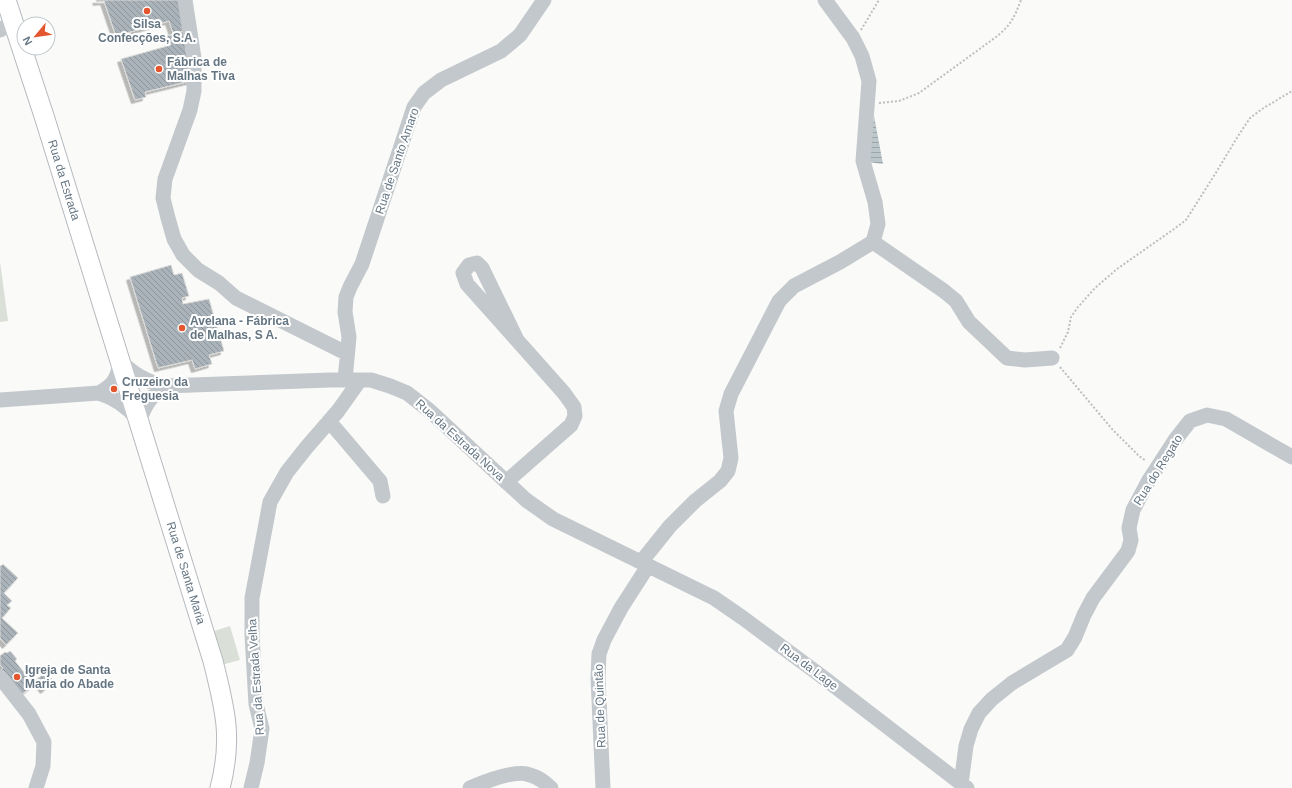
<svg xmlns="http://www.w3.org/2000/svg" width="1292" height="788" viewBox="0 0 1292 788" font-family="Arial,sans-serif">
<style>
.garden{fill:#dadfd7}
.water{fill:url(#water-rules)}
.building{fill:url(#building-back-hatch);stroke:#dcdcda;filter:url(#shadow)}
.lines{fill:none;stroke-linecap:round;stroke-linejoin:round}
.major-casing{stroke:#b5babe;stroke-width:21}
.path{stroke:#bbbfc2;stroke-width:2;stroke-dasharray:2 2;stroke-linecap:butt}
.minor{stroke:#c3c8cc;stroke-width:15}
.major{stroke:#fff;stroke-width:19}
.poi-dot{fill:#e4572e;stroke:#fff;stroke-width:1.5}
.labels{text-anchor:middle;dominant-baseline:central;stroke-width:4;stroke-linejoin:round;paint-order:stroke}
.poi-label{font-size:12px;font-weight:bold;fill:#657683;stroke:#fff;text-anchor:start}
.street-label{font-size:12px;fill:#657683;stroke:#fff}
</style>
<defs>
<pattern id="water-rules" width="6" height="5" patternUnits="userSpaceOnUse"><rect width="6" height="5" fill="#bbc7cb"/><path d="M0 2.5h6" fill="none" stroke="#9ca6aa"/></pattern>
<pattern id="building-back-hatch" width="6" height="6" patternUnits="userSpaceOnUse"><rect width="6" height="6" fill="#aab3b9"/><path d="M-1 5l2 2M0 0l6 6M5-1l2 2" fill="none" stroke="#8e969c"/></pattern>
<filter id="shadow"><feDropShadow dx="-3.5" dy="3.5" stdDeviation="0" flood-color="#0004"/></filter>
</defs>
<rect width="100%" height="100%" fill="#fafaf8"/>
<path class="garden" d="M0 262 8 321 0 322Z
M230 626 240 660 221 665 211 632Z"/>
<path class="water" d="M874 116 883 164 868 162Z"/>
<path class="building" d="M96 0H183L189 30 173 33 169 21 116 36 104 1 97 2Z
M189 30 194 80 145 92 146 97 135 100 121 59 171 45 167 36Z
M171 265 174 275 182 273 189 296 182 298 183 304 209 299 224 351 209 355 212 364 195 369 192 360 158 368 130 277Z
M3 564 18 578 4 593 12 601 7 605 11 608 2 618 18 633 6 645 0 638V565L1 566Z
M10 651 17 659 15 661 34 685 21 695 1 670 3 668 0 665V656L5 652 7 653Z
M46 672 54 682 44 690 36 680Z"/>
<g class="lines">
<g class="major-casing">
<path id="major" d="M6 0 45 119 213 661C225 709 233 738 220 788"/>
</g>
<path class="path" d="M861 30 879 0
M879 103 899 101 919 93 996 37C1011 25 1014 18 1021 0
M1060 348 1068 332 1071 317 1078 307 1095 288 1117 269 1174 229 1186 220 1217 171 1238 136 1250 118 1262 109 1292 91
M1060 367 1112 429 1139 456 1146 461"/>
<path class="minor" d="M185 0 194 58V91L190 110 165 179 163 198 168 218 174 239 183 255 198 270 219 283 236 298 346 353
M0 30 13 22
M873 242 944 291 956 301 969 322 1007 358 1025 360 1052 358
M120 361C135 375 145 381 164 386L330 380H371L390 386 407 393 430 411 526 500 553 519 714 598 743 618 820 675 967 788
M345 380 349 337 345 312 346 297 350 287 362 264 414 107 424 93 441 80 501 51 520 35 544 0
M99 393C115 398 127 406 137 419
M0 400 99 393C114 385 118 378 120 361
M329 421 380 481 383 496
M139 422C145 405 150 397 164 386
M506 482 571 425 575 416 574 407 564 393 467 284 463 273 469 265 477 263 482 268 517 340
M641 562 670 526 695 501 720 481 728 471 731 458 726 411 731 394 779 301 794 286 840 262 873 242 878 224 875 202 863 161 869 81 862 56 853 38 825 0
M0 677 29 714 44 742 43 766 36 788
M961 784 966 746 971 729 979 713 992 699 1012 683 1067 650 1075 637 1084 615 1093 598 1128 551 1131 540 1129 528 1133 510 1149 480 1175 440 1190 421 1207 415 1226 419 1292 457
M251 788 257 763 262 729 256 704 252 635V598L270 502 287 472 306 448 338 411 360 380
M470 788C484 782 516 769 530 775 538 777 545 782 551 788
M603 788 598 678 599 654 604 640 621 608 648 566"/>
<use href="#major" class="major"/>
</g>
<g class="poi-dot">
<circle cx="147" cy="11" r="4"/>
<circle cx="159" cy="69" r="4"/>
<circle cx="182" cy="328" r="4"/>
<circle cx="114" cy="389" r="4"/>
<circle cx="17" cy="677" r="4"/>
</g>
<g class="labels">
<g class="poi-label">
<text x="147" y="24" text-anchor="middle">Silsa<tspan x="147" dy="14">Confecções, S.A.</tspan></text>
<text x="167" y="62">Fábrica de<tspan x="167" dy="14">Malhas Tiva</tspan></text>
<text x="190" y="321">Avelana - Fábrica<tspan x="190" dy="14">de Malhas, S A.</tspan></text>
<text x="122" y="382">Cruzeiro da<tspan x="122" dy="14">Freguesia</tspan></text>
<text x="25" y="670">Igreja de Santa<tspan x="25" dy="14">Maria do Abade</tspan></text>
</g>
<g class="street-label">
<text transform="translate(397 161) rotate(-71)">Rua de Santo Amaro</text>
<text transform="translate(64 180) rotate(73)">Rua da Estrada</text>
<text transform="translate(460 440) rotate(42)">Rua da Estrada Nova</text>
<text transform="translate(1158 470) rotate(-58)">Rua do Regato</text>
<text transform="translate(186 573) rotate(73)">Rua de Santa Maria</text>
<text transform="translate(809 667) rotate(37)">Rua da Lage</text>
<text transform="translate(256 677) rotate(-94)">Rua da Estrada Velha</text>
<text transform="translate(600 706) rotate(-92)">Rua de Quintão</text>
</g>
</g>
<g transform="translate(36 36) rotate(241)"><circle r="19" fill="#ffffff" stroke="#c1c8cd"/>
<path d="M0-3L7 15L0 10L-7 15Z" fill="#e4572e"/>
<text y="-6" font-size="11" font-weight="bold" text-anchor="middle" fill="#657683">N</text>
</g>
</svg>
